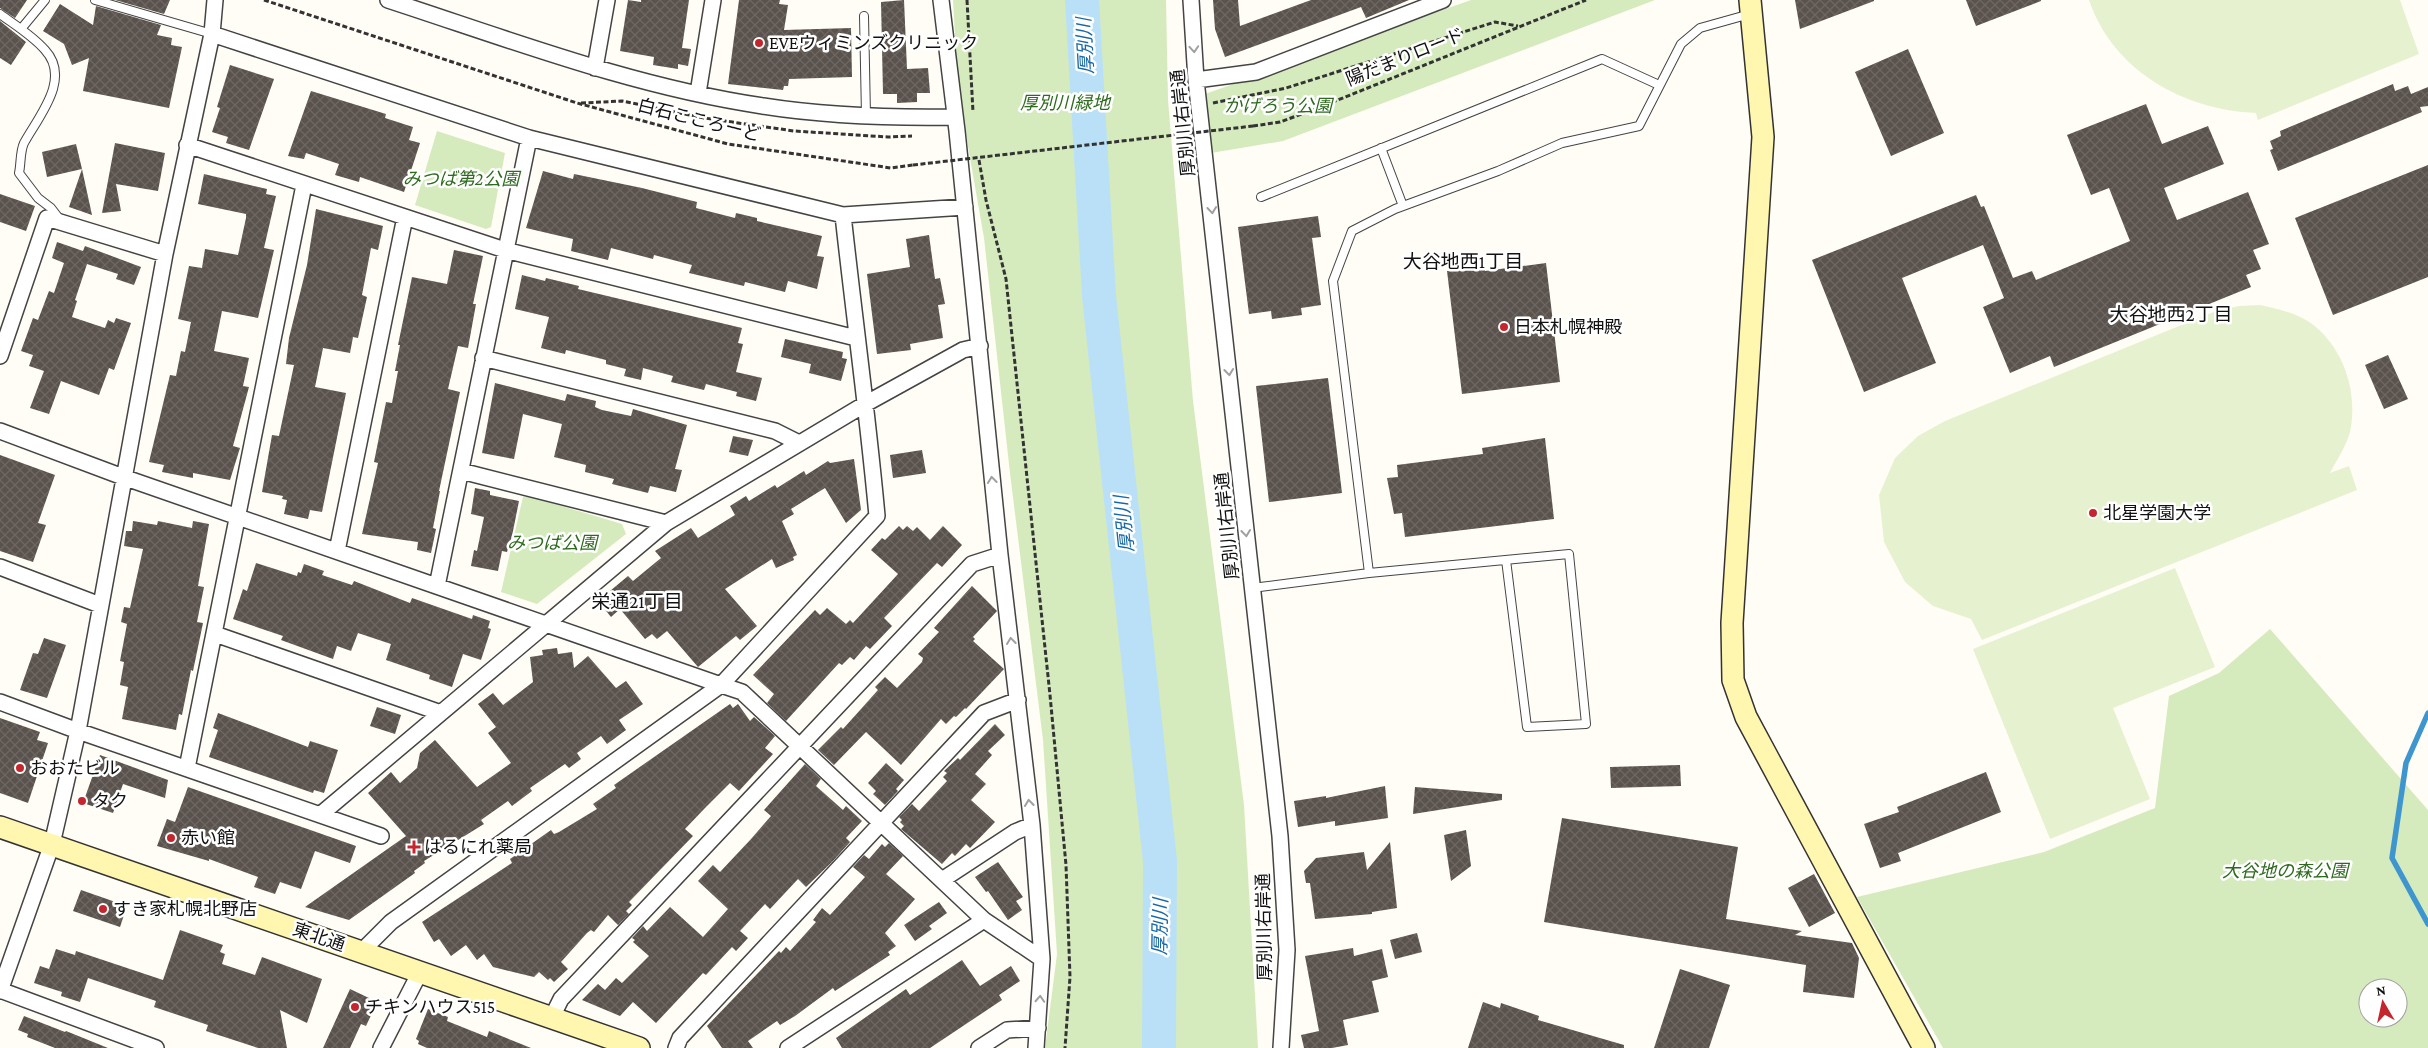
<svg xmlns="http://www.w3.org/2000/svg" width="2428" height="1048" viewBox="0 0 2428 1048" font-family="'Crimson Pro','Noto Sans JP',serif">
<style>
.grass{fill:#d5ebbd;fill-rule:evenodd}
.pitch{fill:#e6f2cf}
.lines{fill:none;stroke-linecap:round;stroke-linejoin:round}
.stream{stroke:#3f96cf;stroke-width:5.5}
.river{stroke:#b9e0f7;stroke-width:34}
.building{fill:url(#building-cross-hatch)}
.lane-casing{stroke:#444;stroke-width:10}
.street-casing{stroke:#444;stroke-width:18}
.secondary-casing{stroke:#333;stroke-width:24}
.path{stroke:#333;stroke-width:3;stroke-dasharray:5 2.5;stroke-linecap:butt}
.lane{stroke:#fff;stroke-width:8}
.street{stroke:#fff;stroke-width:15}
.secondary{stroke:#fff6b0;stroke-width:21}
.path-bridge{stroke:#333;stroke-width:3;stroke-dasharray:5 2.5;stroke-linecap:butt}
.oneway{stroke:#a0a0a0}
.poi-dot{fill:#c4262e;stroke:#fff;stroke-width:2}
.labels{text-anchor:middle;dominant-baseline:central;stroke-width:5;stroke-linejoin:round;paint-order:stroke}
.poi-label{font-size:18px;fill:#111;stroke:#fff;text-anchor:start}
.street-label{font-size:18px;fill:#111;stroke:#fff}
.park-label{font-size:18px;font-style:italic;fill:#2f6b1f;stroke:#fff}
.water-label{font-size:19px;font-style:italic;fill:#1768a6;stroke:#fff}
.neighbourhood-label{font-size:19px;fill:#111;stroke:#fff}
</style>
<defs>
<pattern id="building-cross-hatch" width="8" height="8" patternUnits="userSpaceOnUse" patternTransform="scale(1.25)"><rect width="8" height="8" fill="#5a524d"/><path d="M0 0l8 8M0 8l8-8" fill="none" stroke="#6d6662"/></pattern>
</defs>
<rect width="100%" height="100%" fill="#fffdf5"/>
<path class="grass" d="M953 0H1166L1168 100 1193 401 1244 805 1258 1048H1045L1057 954 1043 740 1010 473 984 238 958 89Z
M1471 0H1655L1283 141 1211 153 1205 94Z
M437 131 505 153 491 227 486 229 415 205Z
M528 496 622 524 626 534 537 604 501 592 523 497Z
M2270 629 2428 810V1048H1943L1857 897 2044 852 2155 808 2169 696 2219 673ZM2368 988H2398V1018H2368Z"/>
<path class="pitch" d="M2089 0H2400L2419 54 2258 120 2256 113C2184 110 2113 71 2089 0Z
M2260 305C2279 309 2300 314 2316 327 2345 352 2358 394 2350 432 2346 446 2337 460 2330 473L2349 466 2357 490 1982 640 1971 619 1933 606 1905 582 1884 542 1879 495 1895 458 1918 436 1945 421 2216 311 2239 306Z
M2175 568 2215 667 2113 708 2150 799 2050 839 1973 649Z"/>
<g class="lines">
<path class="stream" d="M2428 713 2406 763 2392 858 2428 924"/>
<path class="river" d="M1082 0 1099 296 1160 861 1159 1048"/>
</g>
<path class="building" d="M0 0H27L15 18 0 8Z
M115 0H170L164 14Z
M628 0 641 2V0H689L682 48 691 49 688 66 678 64V69L653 65 654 57 620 51Z
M739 0H780L779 4 788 5 784 30 851 28 852 77 789 79 788 86H784L783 90 728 84Z
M904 0 907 69 928 68 930 93H917V102L897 103V94H883L881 2Z
M1213 0H1238L1240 26 1311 0H1409L1366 18 1361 7 1225 57 1215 29Z
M1795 0H1874V1L1800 29Z
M1966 0H2041V1L1976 26Z
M60 4 93 25 96 6 161 25 157 35 172 38 171 45 182 47 169 108 83 91 89 58 72 65 64 44 43 31Z
M0 21 26 42 11 65 0 58Z
M1908 49 1944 133 1891 156 1855 72Z
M230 65 274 79 249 150 226 143 228 137 212 132 220 108 217 107Z
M2393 84 2395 91 2408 86 2411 94 2428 87V106L2420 107 2422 112 2278 171 2270 150 2273 149 2270 141 2281 136 2280 131Z
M311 91 386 114 385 118 413 127 409 140 420 143 404 192 360 177 359 182 335 175 339 164 306 153 304 159 288 156Z
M2146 104 2162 144 2208 126 2224 164 2164 188 2177 220 2248 192 2269 244 2253 250 2261 269 2246 275 2251 287 2054 367 2050 356 2010 373 1983 307 2004 298 1983 245 1902 278 1936 363 1864 392 1812 260 1976 195 1981 207 1984 206 2013 278 2032 271 2036 280 2130 241 2109 188 2091 195 2067 135Z
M115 143 165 153 158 191 116 184 121 211 102 213Z
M76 144 82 169 92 215 69 207 82 169 47 177 42 152Z
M2428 165V277L2333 315 2295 218Z
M543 171 573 179 574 174 642 188 697 202 696 208 735 218 736 213 757 218V221L822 236 817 256 824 257 817 289 788 281 785 292 745 282 744 286 689 273 692 265 654 255 653 259 611 248 608 260 571 251 573 239 526 228Z
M204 174 267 189 266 194 276 196 264 248 274 250 258 318 222 311 214 351 249 358 243 386 249 387 233 446 240 448 230 480 193 473V478L162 472 164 465 149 462 170 375 176 376 181 351 185 352 191 322 178 319 189 266 202 268 205 249 238 255 246 218V214L198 204Z
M0 194 35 206 26 231 0 222Z
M316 209 383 226 378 250 371 248 362 295 367 297 358 338 353 337 350 353 323 348 315 387 346 393 322 512 310 510 308 519 284 514 287 500 282 499 283 496 262 492 272 435 279 436 294 365 286 364 289 338 307 265Z
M1318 216 1321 237 1312 238 1321 305 1301 308 1302 315 1272 319 1271 311 1249 314 1238 227Z
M929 235 935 279 940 278 945 304 938 305 943 338 910 344 911 350 877 354 867 274 910 267 906 239Z
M57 242 83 251 85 246 141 267 134 285 116 279 118 274 87 264 75 300 77 301 72 317 105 328 108 320 114 323 116 318 131 323 114 370 109 368 99 395 61 381 49 414 30 408 44 371 29 366 33 355 21 351 33 318 38 320 49 291 54 293 64 263 52 258Z
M454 250 483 256 473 304H476L468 348 458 346 448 389 460 392 439 491H440L433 528 436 529 431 553 417 550 418 542 362 534 378 463 374 462 386 402 392 403 398 371H395L400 345H398L412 277 447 284Z
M1546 263 1560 382 1462 394 1447 271 1485 267V271Z
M522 275 545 281 546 278 579 286 578 289 742 328 738 343 743 344 736 372 762 378 756 401 736 396 737 392 706 384 704 390 671 382 673 376 643 368 641 380 624 376 626 369 606 364V360L566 350 565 354 541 348 549 317 515 309Z
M785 339 843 352 842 358 847 359 841 381 809 373 811 364 781 357Z
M2388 355 2408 399 2384 409 2365 365Z
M1328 378 1342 493 1269 502 1256 386Z
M495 383 565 401 567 394 596 401 595 407 602 410 631 416 633 409 687 425 675 469 682 470 676 492 650 486 648 493 612 484 614 479 585 472 586 465 554 457 562 424 523 414 514 459 482 453Z
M733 436 753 440 748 456 729 452Z
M1545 438 1554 519 1405 537 1402 513 1394 514 1387 478 1398 477 1397 465 1483 454 1482 448Z
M922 450 926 473 893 478 890 455Z
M0 455 55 475 38 523 46 525 33 562 0 551Z
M854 459 861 510 846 523 825 488 791 509 794 514 782 521 797 555 793 557 794 560 776 568 772 559 725 589 757 626 740 640 736 636 698 667 667 631 657 639 652 634 645 639 620 609 611 617 598 601 628 576 633 581 661 558 655 551 691 528 698 538 735 515 730 506 746 496 749 501 775 485 777 488 804 471 806 475 828 461 830 463Z
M475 488 490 491V495L519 501 512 536 507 552 502 551 498 571 471 566 474 550 477 551 484 517 471 514Z
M133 521 157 525 158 521 192 528 193 521 209 524 198 586 204 587 197 622 203 623 193 671 191 670 182 715 179 714 176 730 122 719 128 687 120 685 124 662 120 661 127 624 121 622 124 607 130 608 143 549 124 546 126 531H132Z
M899 526 903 530 907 526 913 531 917 527 930 540 943 526 962 545 942 567 937 563 884 618 892 626 870 649 866 646 854 660 850 657 842 665 839 663 786 721 767 703 774 694 753 675 815 610 820 615 827 608 846 624 850 620 853 623 898 574 871 550 882 538 885 540Z
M256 563 297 576 298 572 301 573 304 564 324 571 322 575 352 585 354 581 410 603 412 598 472 619 473 615 490 621 488 628 491 629 481 660 463 654 452 687 429 679 430 675 386 660 391 644 358 633 351 651 337 646 333 659 281 640 283 636 233 619 243 589 247 591Z
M972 586 997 611 973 637 975 639 973 641 1004 669 966 709 965 708 956 717 954 716 946 724 941 719 901 765 866 732 834 765 818 750 841 727 843 729 878 690 875 687 885 677 897 688 922 662 923 658 918 654 939 632 934 628Z
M44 638 66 645 47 698 20 690 33 653 38 654Z
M557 648 558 654 572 652 574 668 588 656 616 688 626 681 643 704 619 720 626 730 607 744 601 736 577 753 581 759 569 768 565 764 530 788 532 791 512 806 508 801 481 820 484 824 424 861 425 863 414 871 415 873 349 920 305 907 406 836 368 793 391 772 400 783 417 768 420 753 435 740 477 787 511 763 488 733 496 727 478 704 493 693 503 705 533 682 530 657 543 655 542 650Z
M730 704 733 708 738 704 750 721 754 717 774 735 775 736 765 748 773 754 739 791 730 783 705 808 685 829 693 836 629 902 632 905 626 911 629 914 618 925 608 915 594 932 591 930 587 933 561 962 568 969 554 982 550 978 548 980 539 972 534 977 493 967 484 954 477 960 466 945 451 956 439 939 434 942 422 922 512 863 510 859 551 830 554 834 559 832 597 809 593 804 616 788 614 785Z
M377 707 401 715 395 734 370 726Z
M218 713 308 747 310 741 338 750 324 793 314 790 313 793 209 757 218 730 213 728Z
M0 718 40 732 37 740 48 743 28 803 0 793Z
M995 724 1005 735 988 751 992 755 975 774 986 784 971 800 995 822 970 848 966 844 955 856 952 853 942 864 901 829 904 826 900 822 902 820 899 817 912 804 919 811 947 781 943 777 947 773 944 771 958 758 960 760Z
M100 755 168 780 165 798 123 784 113 813 83 803Z
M886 763 904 780 896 789 898 791 885 805 873 794 876 791 868 783Z
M805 764 821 779 816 786 843 810 846 806 862 821 846 838 850 842 832 862 806 887 798 879 770 909 765 904 740 931 748 938 736 951 732 947 706 975 703 973 656 1023 633 1002 620 1016 582 1000 598 984 605 990 616 978 622 983 649 956 633 942 635 940 632 938 643 926 647 931 670 907 703 937 728 909 698 881 713 865 720 872 751 839 771 816 764 810Z
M1680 765 1681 786 1611 788 1610 767Z
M1986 772 2001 812 1898 853 1901 861 1880 868 1864 824 1899 812 1897 807Z
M1385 786 1388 818 1335 826V821L1298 827 1294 801 1326 796V798Z
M188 787 356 846 350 863 315 851 301 889 280 882 275 894 254 887 258 877 209 859V861L157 846 167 819 175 822Z
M1415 787 1502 794V800L1413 814Z
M1562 818 1738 847 1726 919 1802 931 1795 935 1852 943 1859 958 1854 998 1803 992 1806 965 1544 922Z
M1466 830 1471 866 1451 881 1444 835Z
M1390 842 1397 908 1372 912V914L1315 919 1310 883H1306L1304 871 1316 858 1364 852 1367 870Z
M889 843 903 856 886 874 915 899 885 933 896 946 888 952 890 955 835 991 833 988 795 1016 780 1025 777 1021 748 1041 753 1048H722L707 1026 779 951 781 953 786 947 790 951 816 922 813 920 822 908 830 915 865 877 853 867 864 855 869 859 882 844 885 847Z
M998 862 1023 897 1016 901 1022 910 1008 920 988 891 986 892 975 877Z
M1814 874 1835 913 1809 927 1788 888Z
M81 890 127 906 120 927 73 911Z
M939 902 947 913 929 926 932 929 915 941 904 925Z
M180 930 223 945 220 952 225 954 222 964 255 975 262 957 322 979 307 1023 280 1010 287 1048H258L206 1031 208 1025 154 1007 156 1001 88 978 80 1002 61 996 62 992 34 983 40 966 49 969 56 949 75 955 76 951 163 980Z
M1417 933 1422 952 1395 959 1390 940Z
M1353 948 1354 956 1382 949 1388 977 1372 981 1379 1012 1343 1020 1348 1045 1332 1048H1304L1301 1035 1319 1031 1305 956Z
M962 960 980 986 1011 966 1020 981 999 995 1002 1000 930 1048H842L836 1038 906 989 910 995Z
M1680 969 1730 985 1709 1048H1654Z
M350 989 369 998 366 1005 374 1009 366 1026 361 1024 350 1048H323Z
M1483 1002 1500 1008 1501 1003 1539 1016 1538 1020 1624 1045V1048H1468Z
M428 1009 448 1017 447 1021 487 1037 489 1031 531 1048H427L418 1044 419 1041 416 1039Z
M24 1016 65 1032 66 1031 108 1048H55L27 1037 28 1034 18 1030Z"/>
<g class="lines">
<g class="lane-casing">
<path id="lane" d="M95 0 212 34
M0 14C15 25 33 36 45 50 72 79 38 117 24 143 20 151 21 164 19 173L38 198 51 208 61 221
M864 16 866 116
M21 29 45 0
M1381 148 1403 206
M1261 197 1602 59 1659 85
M1369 573 1333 281 1352 231 1395 209 1498 171 1562 143 1639 126 1681 44 1700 28 1750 14
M1252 588 1369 573 1569 554 1586 724 1527 727 1506 560"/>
</g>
<g class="street-casing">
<path id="street" d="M388 0C511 40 634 87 763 106 826 116 891 118 955 117
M941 0 957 131 1000 555 1032 825 1042 959 1036 1048
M1191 0 1196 80 1280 836 1287 950 1281 1048
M212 34 529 138 843 215 965 207
M595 68 607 0
M1196 80 1256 72 1443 0
M698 93 713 0
M187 145 505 250 856 338
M843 215C854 316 868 416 877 516L721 685 742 692 984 920 1042 959
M0 356 47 218 165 254
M483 358 775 431 799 443
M0 431 123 477 721 685 391 922 361 952
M461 471 666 523
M337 551 405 217
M0 567 100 605
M437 586 529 138
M215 634 441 713
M0 702 78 731 381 836
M187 768 304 185
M320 815 666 523 867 403 963 350 980 346
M942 880 1015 832 1032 825
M0 990 156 1048
M0 991 52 844 78 731 165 254 212 34 215 0
M551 1019 561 999 972 564 1000 555
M381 1048 419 974
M676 1048 680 1038 984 713 1018 700
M788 1048 984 920
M979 1048 1007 1030 1038 1028"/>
</g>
<g class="secondary-casing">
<path id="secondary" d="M1750 0 1763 137 1732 623 1733 680 1746 717 1924 1048
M0 827 639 1048"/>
</g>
<path class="path" d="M264 0 577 103 728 144 891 168 913 165
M967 0 973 112
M581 103 622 101 704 118 794 131 888 137 912 136
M1213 103 1286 88 1495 22 1518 26
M1253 126 1280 122 1318 108 1586 0
M979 160 986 200 1006 279 1050 695 1066 865 1070 977 1065 1048"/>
<use href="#lane" class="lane"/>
<use href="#street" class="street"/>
<use href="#secondary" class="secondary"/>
<path class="path-bridge" d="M913 165 1253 126"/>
</g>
<defs><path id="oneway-chevron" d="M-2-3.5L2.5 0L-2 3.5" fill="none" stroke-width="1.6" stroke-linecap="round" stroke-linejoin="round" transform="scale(1.25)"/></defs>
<g class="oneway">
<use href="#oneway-chevron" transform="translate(1194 49) rotate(86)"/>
<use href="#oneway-chevron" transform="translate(1212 210) rotate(84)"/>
<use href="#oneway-chevron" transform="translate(1229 372) rotate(84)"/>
<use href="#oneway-chevron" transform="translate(992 480) rotate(-96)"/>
<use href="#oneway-chevron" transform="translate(1246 533) rotate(84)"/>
<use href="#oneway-chevron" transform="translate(1011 641) rotate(-97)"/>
<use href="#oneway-chevron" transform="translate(1029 803) rotate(-96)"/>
<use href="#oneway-chevron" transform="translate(1040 999) rotate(-87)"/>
</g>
<g class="poi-dot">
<circle cx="759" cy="43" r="5"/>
<circle cx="1504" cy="327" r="5"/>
<circle cx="2093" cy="513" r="5"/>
<circle cx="20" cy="768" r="5"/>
<circle cx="82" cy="801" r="5"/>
<circle cx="171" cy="838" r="5"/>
<path d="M411.5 839.5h5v5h5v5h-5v5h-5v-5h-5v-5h5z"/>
<circle cx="103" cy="909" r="5"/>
<circle cx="355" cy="1007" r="5"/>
</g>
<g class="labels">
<g class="poi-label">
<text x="769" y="43">EVEウィミンズクリニック</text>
<text x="1514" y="327">日本札幌神殿</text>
<text x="2103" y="513">北星学園大学</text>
<text x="30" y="768">おおたビル</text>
<text x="92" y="801">タク</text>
<text x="181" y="838">赤い館</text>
<text x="424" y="847">はるにれ薬局</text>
<text x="113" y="909">すき家札幌北野店</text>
<text x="365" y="1007">チキンハウス515</text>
</g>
<g class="street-label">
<text transform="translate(1405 57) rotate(-22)">陽だまりロード</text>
<text transform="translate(699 120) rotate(14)">白石こころーど</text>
<text transform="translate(1183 123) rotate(-96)">厚別川右岸通</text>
<text transform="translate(1227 526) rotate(-96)">厚別川右岸通</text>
<text transform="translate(1264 927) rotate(-91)">厚別川右岸通</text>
<text transform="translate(319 937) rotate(19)">東北通</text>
</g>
<g class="park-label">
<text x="1065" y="103">厚別川緑地</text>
<text x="1278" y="106">かげろう公園</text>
<text x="461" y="179">みつば第2公園</text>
<text x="552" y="543">みつば公園</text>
<text x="2285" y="871">大谷地の森公園</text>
</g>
<g class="water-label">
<text transform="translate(1085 46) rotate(-93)">厚別川</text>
<text transform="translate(1124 524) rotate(-96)">厚別川</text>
<text transform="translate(1160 927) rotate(-89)">厚別川</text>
</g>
<g class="neighbourhood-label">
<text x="1463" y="261">大谷地西1丁目</text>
<text x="2171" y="314">大谷地西2丁目</text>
<text x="637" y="601">栄通21丁目</text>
</g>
</g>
<g transform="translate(2383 1003) rotate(351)"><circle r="24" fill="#ffffff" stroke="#a0a0a0"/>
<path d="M0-4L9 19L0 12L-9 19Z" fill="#c4262e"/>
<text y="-8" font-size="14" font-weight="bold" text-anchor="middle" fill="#111111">N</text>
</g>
</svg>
